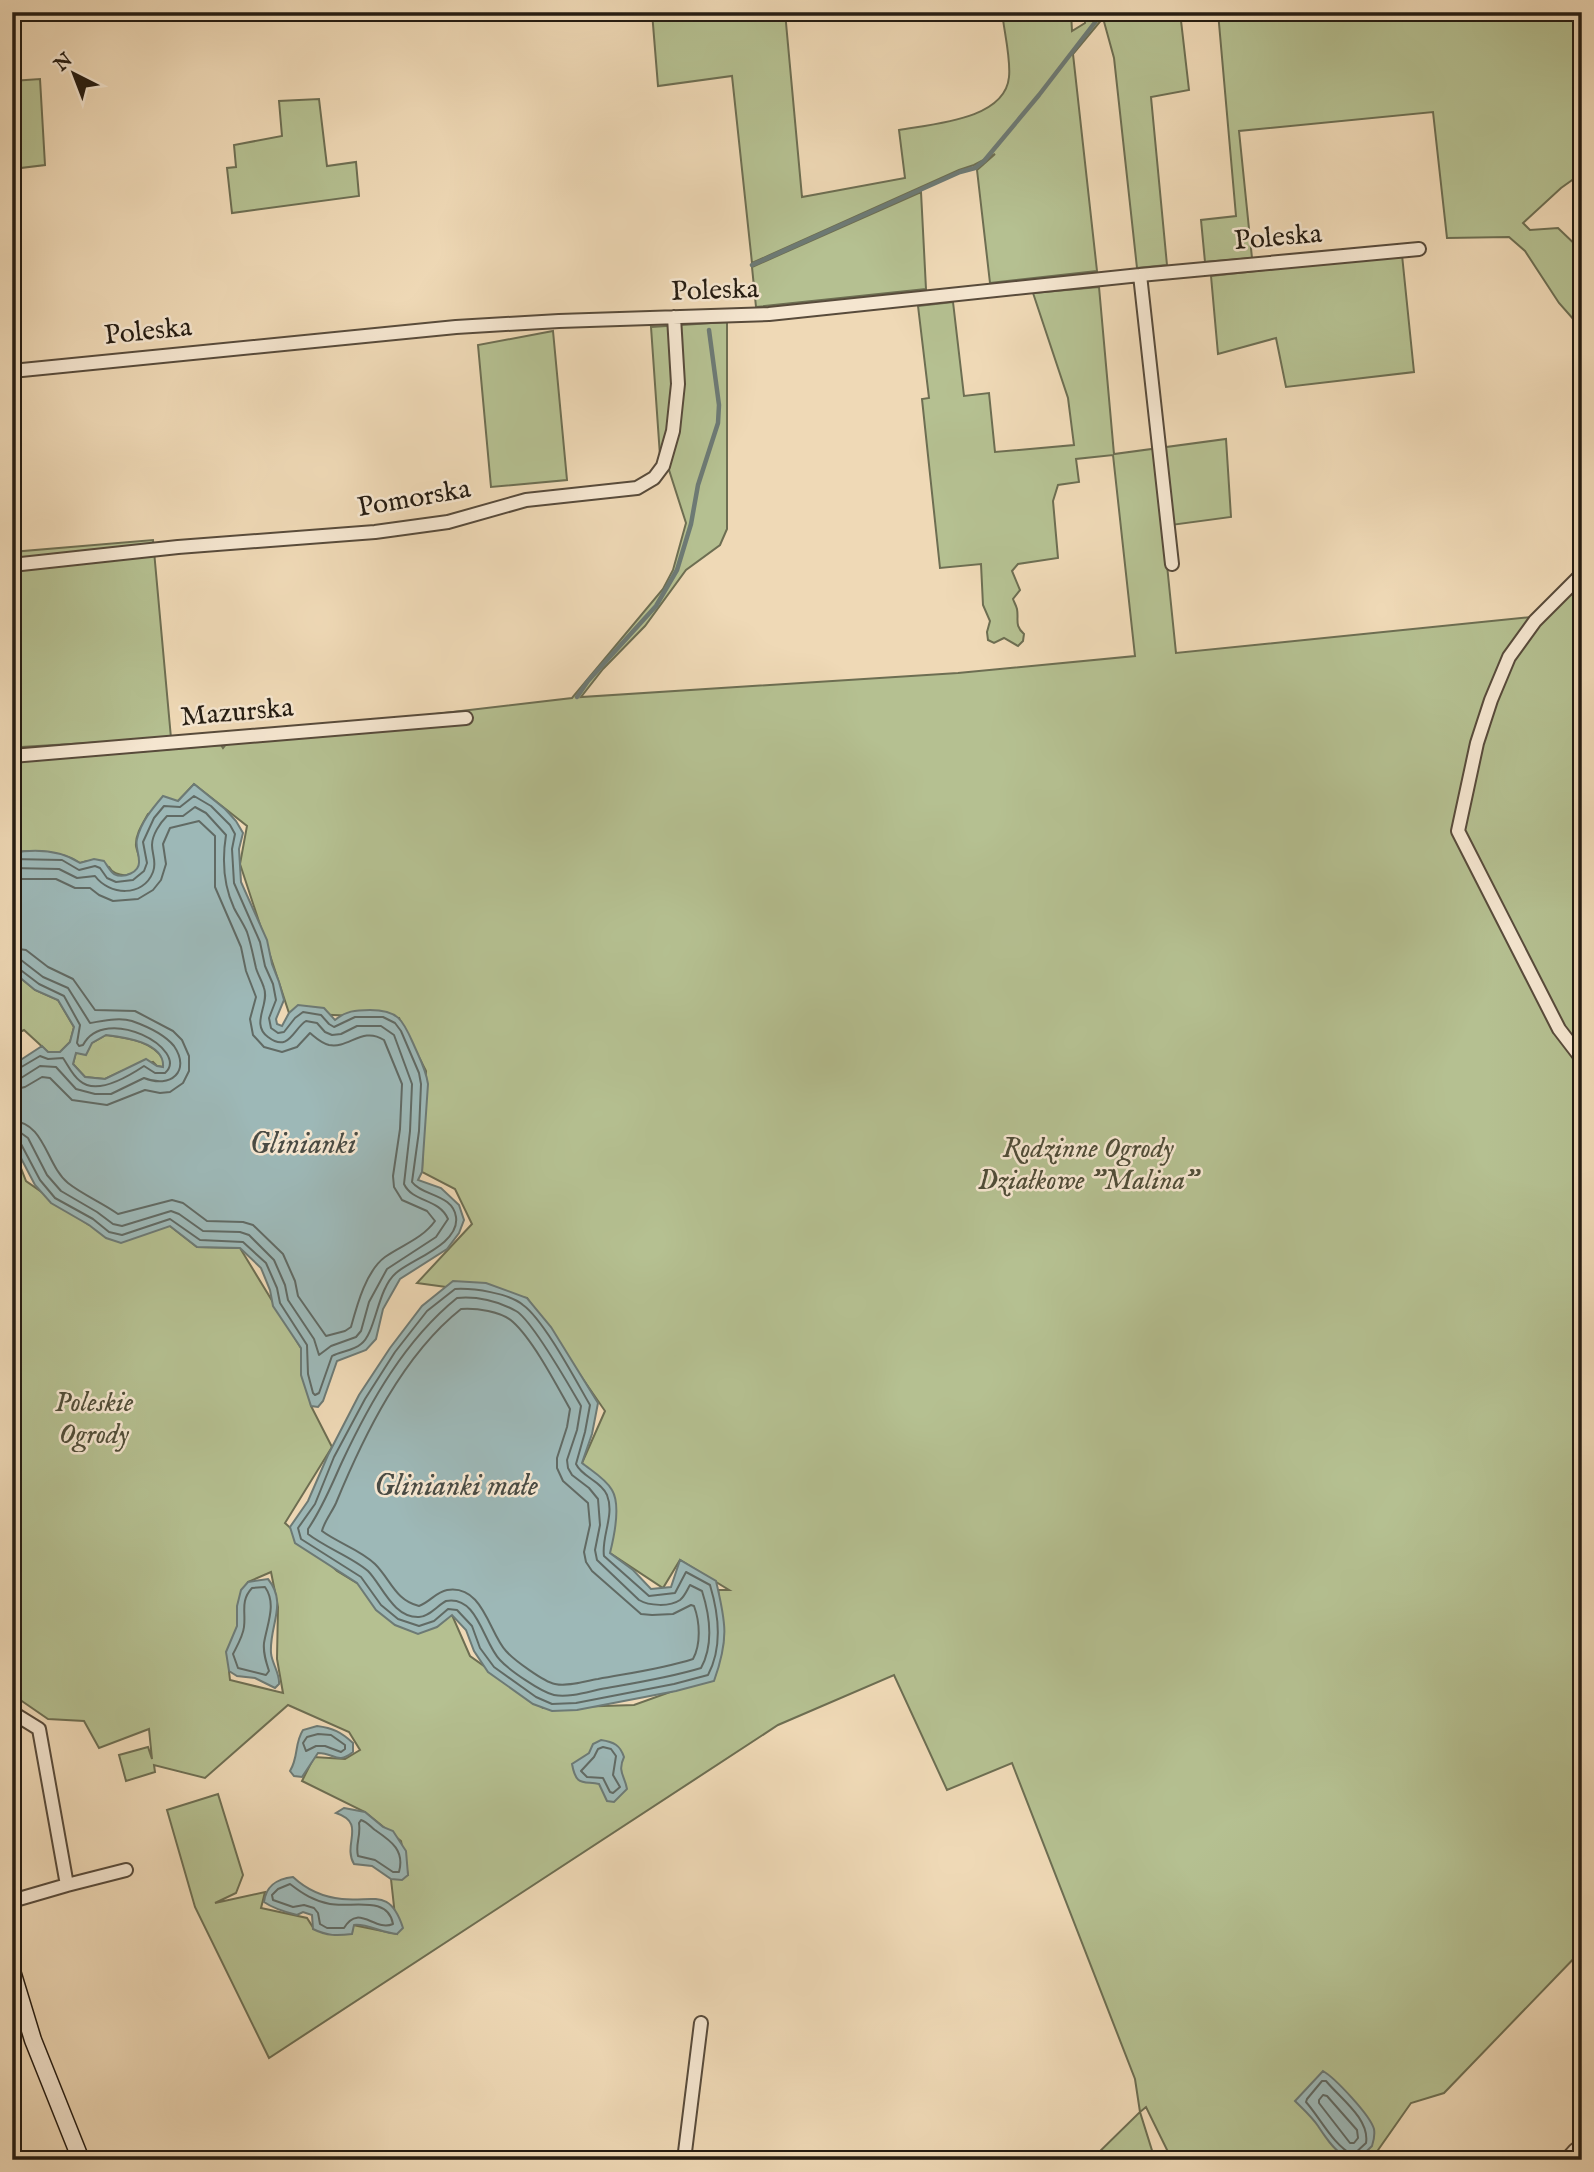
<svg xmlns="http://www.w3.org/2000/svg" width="1594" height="2172" viewBox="0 0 1594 2172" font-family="'IM FELL English',serif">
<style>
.green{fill:#b5c091;stroke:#6d6e52;stroke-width:2;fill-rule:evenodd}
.water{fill:#9db8b7;stroke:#6d7a75;stroke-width:2;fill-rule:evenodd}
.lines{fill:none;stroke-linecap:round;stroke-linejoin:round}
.shore{stroke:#616a64;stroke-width:2}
.stream{stroke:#6d7a75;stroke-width:4.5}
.street-casing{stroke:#584b3b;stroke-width:16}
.secondary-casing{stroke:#251c12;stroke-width:19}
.street{stroke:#f5e6d0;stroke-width:12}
.secondary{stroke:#f5e6d0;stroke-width:16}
.labels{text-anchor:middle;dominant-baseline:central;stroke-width:5;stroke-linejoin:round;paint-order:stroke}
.street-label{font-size:28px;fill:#251c12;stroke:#f5e6d0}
.park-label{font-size:28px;font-style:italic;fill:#504d38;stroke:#f5e6d0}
.water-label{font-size:30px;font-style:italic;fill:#494b44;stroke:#f5e6d0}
</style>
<rect width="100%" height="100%" fill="#efd9b6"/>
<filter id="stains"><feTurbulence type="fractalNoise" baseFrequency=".00286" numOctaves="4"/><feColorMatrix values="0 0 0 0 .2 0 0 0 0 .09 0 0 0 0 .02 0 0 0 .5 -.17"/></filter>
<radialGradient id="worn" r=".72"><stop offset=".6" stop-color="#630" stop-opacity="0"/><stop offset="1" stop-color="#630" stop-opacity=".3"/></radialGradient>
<path class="green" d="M652 12H785L802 197 905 178 899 130C932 124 1005 120 1009 77 1011 59 1004 31 1002 12H1071L1072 31 1085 23 1084 12H1180L1189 90 1151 97 1167 265 1137 268 1114 58 1103 18 1073 54 1097 271 990 283 977 170 995 154 974 165 959 170 752 263 732 76 658 86Z
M1218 12H1582V173L1561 188 1523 223 1530 230 1558 228 1582 251V329L1559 303 1525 251 1509 237 1447 238 1433 112 1239 131 1252 258 1205 262 1201 220 1236 216Z
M40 79 45 165 12 169V81Z
M319 99 327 166 356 162 359 196 232 213 227 168 236 167 234 145 282 136 279 101Z
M921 192 926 289 756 307 752 267Z
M1402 255 1414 372 1286 387 1276 338 1218 354 1211 276Z
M1099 287 1114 454 1226 439 1231 517 1163 526 1176 653 1532 617 1582 577V1495L1573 1504 1582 1512V1950L1444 2093 1411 2103 1371 2160H1172L1146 2107 1140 2112 1155 2160H1091L1140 2112 1135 2079 1012 1763 947 1790 894 1675 778 1725 269 2058 195 1907 167 1810 218 1794 243 1875 236 1893 215 1903 265 1892 261 1908 307 1918 314 1929 352 1933 353 1925 397 1934 391 1879 408 1875 401 1841 365 1812 302 1781 314 1757 345 1759 360 1750 349 1732 288 1705 205 1778 154 1765 155 1772 126 1781 119 1755 148 1747 152 1759 149 1729 99 1748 84 1721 48 1719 16 1697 12 1698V1145L26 1181 89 1225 170 1226 197 1247 240 1248 307 1358 311 1406 332 1447 285 1523 337 1571 357 1583 452 1615 470 1656 543 1708 634 1705 715 1676 724 1637 718 1590H729L680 1560 663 1588 610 1553 582 1463 605 1411 527 1298 417 1283 472 1224 455 1189 422 1172 426 1071 399 1018 289 1013 240 864 247 826 194 784 178 801 148 814C143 823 135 835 136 846 137 851 140 858 140 863 138 879 114 878 109 867L87 861 80 863C62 851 33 849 12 853V762L221 745 223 748 231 738 572 698 663 589 673 570 686 523 669 470H661L651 327 727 322V529L720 545 686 570 645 626 603 669 581 697 958 673 1135 656 1113 455 1076 459 1079 482 1058 485 1053 501 1058 558 1018 564 1012 571 1020 590 1013 599C1014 602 1016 605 1017 609 1019 620 1014 625 1024 634L1023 641 1018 646 1004 638 994 643 988 640 987 632 990 621 983 605 981 564 940 568 922 399 929 398 918 306 953 302 964 396 989 393 995 452 1074 445 1068 398 1033 293ZM271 1572 278 1607 277 1659 283 1693 230 1680 229 1671 248 1582Z
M553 331 567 480 491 487 478 345Z
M153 540 171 738 21 747 12 656V552Z
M12 971 35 990 58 1000 74 1027 70 1042 60 1052H48L24 1030 12 1036Z
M106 1035C126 1038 152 1040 164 1060L163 1067 157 1066 153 1062 122 1071 105 1079 85 1077 73 1064 76 1052Z"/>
<path class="water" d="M194 784 225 809 236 821 243 833 239 849 241 882 267 940 272 964 279 982 284 1000 276 1019 277 1024 282 1026 289 1013 298 1005 324 1008 335 1020C346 1011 355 1010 370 1010 398 1010 403 1020 413 1043 419 1057 426 1069 428 1084L422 1172 418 1180 441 1188 459 1205 464 1220 459 1233 447 1249 400 1279 383 1309 376 1339 366 1350 337 1361 323 1401 318 1407 311 1406 301 1375V1348L273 1306 270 1290 261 1268 240 1248 197 1247 170 1226 121 1243 106 1238 89 1225 51 1203 35 1185 12 1141V1067L16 1063 42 1046 48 1052H60L70 1042 74 1027 58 1000 35 990 12 971V853C35 849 60 850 80 863L94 859 104 861C107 865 110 871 114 874 124 879 140 872 139 861 139 853 135 846 137 839 141 822 152 809 163 796L178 801ZM106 1035C123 1037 165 1042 163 1067L157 1066 146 1059 105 1079 85 1077 73 1064 76 1053 86 1055 92 1043Z
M453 1281 486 1283 527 1298 551 1327 598 1403 592 1434 582 1463C592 1471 606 1479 612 1490 621 1505 614 1537 610 1553L633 1570 651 1589 671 1587 680 1560 716 1581C726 1623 729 1639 714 1681L676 1691 577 1710 552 1711 533 1704 488 1672 474 1651 466 1630 452 1615 437 1627 418 1634 395 1625 376 1610 357 1583 295 1543 290 1527 308 1501 328 1455 359 1395 390 1348 422 1306Z
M268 1579C288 1603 269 1626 271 1653 272 1664 280 1673 279 1684L275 1688 255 1678 237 1676 229 1671 226 1652 237 1626V1606L241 1590 248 1582Z
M317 1726C333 1728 341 1732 353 1743V1752C337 1765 335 1753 318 1753L302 1777 294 1776 290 1771C299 1756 294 1744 303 1730Z
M601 1740C614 1742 620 1745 624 1757 617 1772 625 1776 627 1789L614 1802 607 1801 599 1784C582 1781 576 1786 572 1764L589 1753 593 1744Z
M344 1808 365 1812 383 1827 393 1831 406 1851 408 1875 402 1880 391 1879 372 1866 354 1864C342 1844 367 1823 336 1813Z
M293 1877C307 1890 322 1897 342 1899 374 1902 390 1888 403 1928L397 1934C383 1933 365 1923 354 1925L352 1934C337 1936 327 1936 313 1929L312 1915 303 1912 297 1915C285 1912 274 1909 264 1902 266 1886 276 1879 293 1877Z
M1323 2071C1335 2078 1370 2115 1374 2129 1375 2135 1374 2140 1372 2146 1348 2172 1332 2147 1318 2126 1312 2117 1303 2109 1295 2101Z"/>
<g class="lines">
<path class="shore" d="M12 859 62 860 79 870 95 866 100 868 107 878 116 882 133 880 144 871 147 863 143 842 154 818 164 806 180 807 194 796 211 806 230 825 235 834 232 849 234 883 260 942 265 966 273 984 276 1000 269 1018 271 1028 278 1033 284 1032 295 1018 303 1012 321 1015 329 1024 334 1027 355 1017H383L395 1023 401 1031 419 1073 421 1084 419 1131 412 1182C422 1196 453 1194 456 1217 460 1244 412 1259 396 1273 377 1289 376 1333 361 1344 353 1351 341 1351 332 1356L319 1393 315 1395 313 1393 308 1374 307 1345 280 1303 277 1288 266 1263 243 1242 200 1240 170 1219 122 1235 109 1232 93 1219 55 1198 40 1180 21 1144 12 1141
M12 868 59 869 77 878 95 876C109 895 143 898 153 872 157 862 152 855 152 845 152 835 160 823 167 816H183L195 807 206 813 226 835C222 860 223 884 234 908 238 916 243 923 247 932 251 944 253 955 256 968 258 975 262 981 264 988 270 1004 250 1024 268 1037 289 1053 293 1029 306 1021L317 1023 325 1032 332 1035 341 1034 357 1026H381L394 1035 412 1084 410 1131 404 1184C413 1203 439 1198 448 1219L436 1237 387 1269 369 1302 361 1331 356 1337 331 1346 319 1355 314 1339 288 1300 285 1285 274 1260 249 1235 240 1232 203 1231 179 1214 171 1211 122 1226 113 1224 97 1212 61 1191 47 1175 28 1138 21 1133 12 1132
M12 879H56L75 888H90L99 895 113 901 138 899 153 890 161 880 166 864 163 844 170 828 199 821 215 836V887L241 947 246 971 256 997 250 1019 253 1035 264 1047 282 1052 297 1047 310 1033C316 1038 321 1043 329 1045 349 1049 362 1026 384 1040L402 1084 400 1129 393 1176 394 1187 402 1200 427 1211 435 1221C422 1239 402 1245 385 1257 366 1271 357 1305 351 1327L345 1331 326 1336 298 1296 295 1281 283 1254 253 1225 243 1222 207 1221 183 1203 172 1200 118 1214C103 1203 83 1195 68 1183 46 1165 45 1122 12 1121
M12 948 26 950 48 967 73 979 95 1010 135 1011 173 1031 182 1040 189 1056V1071L183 1083 170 1092 160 1093 145 1090 107 1105 72 1100 50 1078 42 1077 25 1087 12 1090
M12 958 21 960 43 977 68 988 90 1023C103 1021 119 1017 132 1021 146 1026 165 1035 174 1046 191 1071 171 1089 144 1078L111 1094H95L76 1089 56 1067 40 1066 21 1078 12 1079
M12 967 18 968 39 984 64 996 80 1025 77 1043 79 1046 83 1045C105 1003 191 1050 165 1073H155L144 1066C129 1076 97 1096 80 1081 72 1075 68 1065 63 1058L48 1059 40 1056 18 1069 12 1070
M455 1289C473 1288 509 1293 523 1305 544 1320 576 1381 590 1405L585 1432 576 1464C582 1477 601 1481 607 1495 615 1515 601 1537 604 1556L649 1596 675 1593 686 1572 710 1585C719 1615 723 1647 708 1675L674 1684 576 1703 552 1704 536 1697 494 1667 480 1648 472 1626 457 1610 448 1609 434 1621 419 1626 398 1619 381 1605 361 1577 301 1539 298 1528 315 1504 334 1457 365 1399 395 1352 427 1311Z
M457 1298C476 1296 499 1301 516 1311 532 1320 570 1387 581 1406L577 1430 567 1460 568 1468 572 1475 589 1488 598 1499 600 1525 595 1550 597 1560 639 1600C649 1606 670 1607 680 1600 685 1596 687 1590 690 1585L702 1591C710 1616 714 1644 701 1668 668 1678 635 1683 601 1689 587 1692 568 1698 554 1695 541 1692 509 1670 500 1660 483 1643 478 1595 446 1601 438 1605 429 1617 419 1617 393 1618 382 1585 368 1571 352 1557 326 1548 308 1534V1529C323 1507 331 1486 342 1462 370 1402 405 1340 457 1298Z
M461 1309C476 1308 501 1311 513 1322 533 1340 556 1384 570 1409L567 1427 557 1458V1468L563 1481 588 1503 590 1525 584 1552 586 1562 592 1571 641 1614 652 1615 673 1614 691 1605 694 1606C700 1622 701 1644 693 1659 662 1669 630 1673 598 1679 585 1681 569 1687 555 1684 544 1682 514 1660 506 1651 489 1633 483 1584 447 1590 436 1592 430 1602 419 1606 395 1600 391 1580 375 1564 361 1550 338 1543 322 1531 324 1522 332 1512 336 1503 364 1435 403 1355 461 1309Z
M265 1587C277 1604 267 1624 264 1643 263 1653 266 1662 269 1671L266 1675 238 1668 233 1654C237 1646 243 1636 244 1627 246 1612 240 1601 252 1588Z
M318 1734 331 1735 345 1745V1749L341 1752 325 1746H316L306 1751 303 1743 307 1737Z
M603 1747 611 1749 616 1756 613 1775 620 1787 613 1793 610 1792 603 1778 587 1777 581 1771 594 1757 598 1749Z
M361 1820C367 1822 370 1826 375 1830 391 1841 405 1850 399 1872H393L375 1860 358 1856C355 1844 361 1837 359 1823Z
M290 1884C303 1894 314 1901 330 1904 351 1908 388 1895 393 1924 374 1932 359 1903 344 1928H327L320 1924 318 1913 314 1908 304 1905 293 1907 273 1900 272 1895 278 1889Z
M1322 2081H1326C1340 2098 1370 2119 1366 2143L1353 2155C1333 2145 1321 2119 1306 2102L1307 2099Z
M1323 2095 1327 2096 1357 2130 1358 2138 1354 2143H1350L1319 2103V2100Z"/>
<path class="stream" d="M752 265 960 172 975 168 984 161 1039 95 1103 12
M577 697 588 681 656 606 677 570 691 524 698 485 718 423 719 405 709 330"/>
<g class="street-casing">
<path id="street" d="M1140 275 1172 564
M12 371 456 327 559 321 769 314 1140 275 1419 249
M12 565 178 547 375 532 448 522 526 500 637 488 654 478 663 466 673 431 678 384 674 317
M1582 574 1535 621 1509 657 1491 700 1477 743 1458 831 1559 1029 1582 1059
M12 756 466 718
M12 1717 18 1716 39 1729 67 1885 12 1901
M67 1885 126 1870
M684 2160 701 2023
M1566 2160 1575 2150"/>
</g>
<g class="secondary-casing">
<path id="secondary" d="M12 1971 33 2040 81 2160"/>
</g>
<use href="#street" class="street"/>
<use href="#secondary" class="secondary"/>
</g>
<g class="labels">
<g class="street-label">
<text transform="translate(1278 238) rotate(-5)">Poleska</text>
<text transform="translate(715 291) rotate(-2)">Poleska</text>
<text transform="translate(148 332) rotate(-6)">Poleska</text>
<text transform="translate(414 499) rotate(-10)">Pomorska</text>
<text transform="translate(237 713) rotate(-5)">Mazurska</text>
</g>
<g class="park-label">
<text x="1088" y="1149">Rodzinne Ogrody<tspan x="1088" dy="32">Działkowe "Malina"</tspan></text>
<text x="94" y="1403">Poleskie<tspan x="94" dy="32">Ogrody</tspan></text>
</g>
<g class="water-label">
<text x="303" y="1145">Glinianki</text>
<text x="456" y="1487">Glinianki małe</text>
</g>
</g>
<rect width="1594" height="2172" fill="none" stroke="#efd9b6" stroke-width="42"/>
<rect x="14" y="14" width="1566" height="2144" fill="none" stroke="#251c12" stroke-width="3.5"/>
<rect x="21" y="21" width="1552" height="2130" fill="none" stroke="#251c12" stroke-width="2"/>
<g transform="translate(74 74) rotate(318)" stroke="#f5e6d0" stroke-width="5" paint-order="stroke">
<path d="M0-5L12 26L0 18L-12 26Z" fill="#251c12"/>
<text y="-10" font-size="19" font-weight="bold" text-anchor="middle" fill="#251c12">N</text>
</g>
<rect width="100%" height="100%" filter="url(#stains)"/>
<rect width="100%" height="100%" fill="url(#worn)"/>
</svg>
